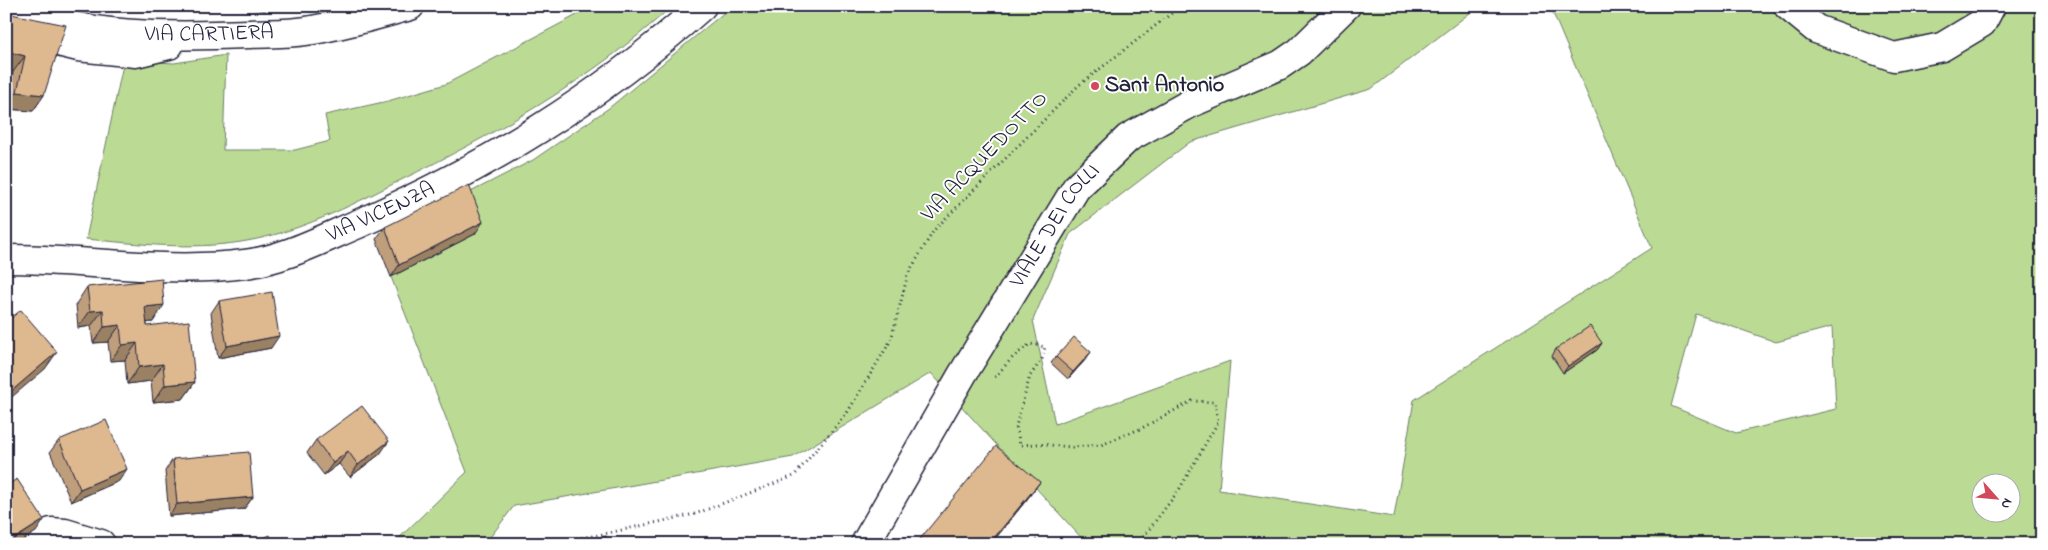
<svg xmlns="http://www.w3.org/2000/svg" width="2048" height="550" viewBox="0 0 2048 550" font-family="'Indie Flower',sans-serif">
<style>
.green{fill:#bbdb94;stroke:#6e7e68;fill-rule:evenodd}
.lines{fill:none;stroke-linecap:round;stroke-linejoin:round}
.minor-casing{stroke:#22223b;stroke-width:31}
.major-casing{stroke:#22223b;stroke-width:31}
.path{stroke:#22223b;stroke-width:3;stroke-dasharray:1 4;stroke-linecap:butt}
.minor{stroke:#fff;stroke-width:28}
.major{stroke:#fff;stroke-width:28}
.wall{fill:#bf9e7b;stroke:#22223b}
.shaded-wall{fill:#9b8164;stroke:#22223b}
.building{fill:#deb88f;stroke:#22223b}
.poi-dot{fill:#d1495b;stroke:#fff;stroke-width:2}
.labels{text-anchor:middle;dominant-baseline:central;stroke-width:4;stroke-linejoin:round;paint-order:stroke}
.street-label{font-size:22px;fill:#22223b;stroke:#fff}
.poi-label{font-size:22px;font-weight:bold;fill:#22223b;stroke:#fff;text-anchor:start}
</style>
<rect width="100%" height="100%" fill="#fff"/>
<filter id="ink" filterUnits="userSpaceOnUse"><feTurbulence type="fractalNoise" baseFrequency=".02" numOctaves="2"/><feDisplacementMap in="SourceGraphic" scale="10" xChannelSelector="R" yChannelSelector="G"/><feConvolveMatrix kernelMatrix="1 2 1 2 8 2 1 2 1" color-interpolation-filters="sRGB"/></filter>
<g filter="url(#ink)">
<path class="green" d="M594 6H672C591 80 497 133 399 181 348 207 298 233 241 242 190 250 138 244 86 239L124 60 174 63 226 55 223 150H295L330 141 325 115 388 101 446 84Z
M732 6H1479L1371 89 1190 142 1070 234 1033 320 1055 424 1230 361 1219 490 1394 517 1414 400 1652 248 1550 6H2042V538L1990 544H1087L931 373 793 457 514 506 485 544H393L467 472 391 277 474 234 461 197 533 160 609 108ZM1696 314 1776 342 1832 327 1836 409 1736 433 1671 406ZM1980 482H2010V512H1980Z"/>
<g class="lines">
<g class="minor-casing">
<g id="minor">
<path id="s1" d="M9 6C80 39 172 37 249 34 268 33 287 34 306 31 341 26 376 15 410 6"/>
<path d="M6 29 78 47 136 53 169 45"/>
<path d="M28 544 51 532 65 533 101 544"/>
</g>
</g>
<g class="major-casing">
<g id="major">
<path d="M1788 6 1816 29 1894 57 1942 47 1982 23 1991 6"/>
<path id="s2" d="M6 259C86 259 166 274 245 264 284 259 322 239 358 224 487 167 597 100 702 6"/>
<path id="s3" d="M865 544 962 375 1076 188 1128 138 1191 103 1280 65 1299 52 1346 6"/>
</g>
</g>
<path class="path" d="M995 377 1013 357 1030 344 1045 347 1042 359 1030 376 1016 426 1020 445 1037 444 1072 447 1101 445 1142 428 1192 401 1215 402 1218 422 1179 490 1138 544
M542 544 599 535 695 514 794 476 847 413 891 340 908 274 934 230 1079 85 1181 6"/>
<use href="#minor" class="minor"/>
<use href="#major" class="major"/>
</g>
<path class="wall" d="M6 13 44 95 33 111 6 109V103L13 72Z
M385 227 475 234 391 277 376 239Z
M87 287 153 322H147V326L195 382 183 399 153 402 151 381 127 384 125 360 110 361 108 342 93 343 91 326 78 328 76 304Z
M219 301 271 348 218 358 211 313Z
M1602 343 1597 350 1563 373 1552 356 1556 349Z
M1056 357 1086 359 1068 379 1051 363Z
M59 440 119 481 71 502 50 452Z
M316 440 380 454 350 477 339 464 324 475 307 453Z
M173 459 253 497 244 509 169 516 165 471Z
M1040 482 1028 498 991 544H917L920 539Z"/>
<path class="shaded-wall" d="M239 6H268L265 11Z
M6 51 25 56 13 72 6 71Z
M17 92 44 95 33 111 6 109V107Z
M483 222 475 234 391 277 399 265Z
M164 305 153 322 133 324 145 307Z
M103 310 91 326 78 328 90 311Z
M120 325 108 342 93 343 104 327Z
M279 336 271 348 218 358 227 346Z
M137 343 125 360 110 361 122 345Z
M1602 343 1597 350 1563 373 1568 366Z
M57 352 45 369 6 402V396L7 395Z
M1091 352 1086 359 1068 379 1073 372Z
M163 364 151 381 127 384 139 367Z
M195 382 183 399 153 402 165 385Z
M389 441 380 454 350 477 358 465Z
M348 451 339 464 324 475 333 463Z
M127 469 119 481 71 502 80 489Z
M1040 482 1028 498 991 544H989Z
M253 497 244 509 169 516 177 504Z
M44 520 36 532 17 544H7Z"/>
<path class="building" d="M6 13 66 25 44 95 17 92 25 56 6 51Z
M469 185 483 222 399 265 385 227Z
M162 279 164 305 145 307 147 326 189 321 195 382 165 385 163 364 139 367 137 343 122 345 120 325 104 327 103 310 90 311 87 287Z
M272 292 279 336 227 346 219 301Z
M21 310 57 352 7 395 6 394V322Z
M1590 326 1602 343 1568 366 1556 349Z
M1074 337 1091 352 1073 372 1056 357Z
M362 406 389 441 358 465 348 451 333 463 316 440Z
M106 420 127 469 80 489 59 440Z
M996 446 1040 482 989 544H926L920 539Z
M249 452 253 497 177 504 173 459Z
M17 479 44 520 6 544V486Z
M270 535 274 544H251Z
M606 536 607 544H563Z
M1036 539 1041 544H1032Z"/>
</g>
<circle class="poi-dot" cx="1095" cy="86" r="5"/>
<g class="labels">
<g class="street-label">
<text stroke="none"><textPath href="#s1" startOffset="204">VIA CARTIERA</textPath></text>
<text transform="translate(985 157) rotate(-46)">VIA ACQUEDOTTO</text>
<text stroke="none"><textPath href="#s2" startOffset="385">VIA VICENZA</textPath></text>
<text stroke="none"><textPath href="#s3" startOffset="371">VIALE DEI COLLI</textPath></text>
</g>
<g class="poi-label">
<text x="1105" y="86">Sant Antonio</text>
</g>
</g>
<rect width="2048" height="550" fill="none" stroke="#fff" stroke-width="25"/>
<rect x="12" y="12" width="2023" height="525" fill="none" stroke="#22223b" stroke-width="2" filter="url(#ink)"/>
<g transform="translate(1996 498) rotate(117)"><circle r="24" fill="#ffffff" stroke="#a7a7b1"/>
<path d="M0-4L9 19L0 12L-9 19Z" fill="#d1495b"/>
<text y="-8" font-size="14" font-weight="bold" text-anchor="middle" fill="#22223b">N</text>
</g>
</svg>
